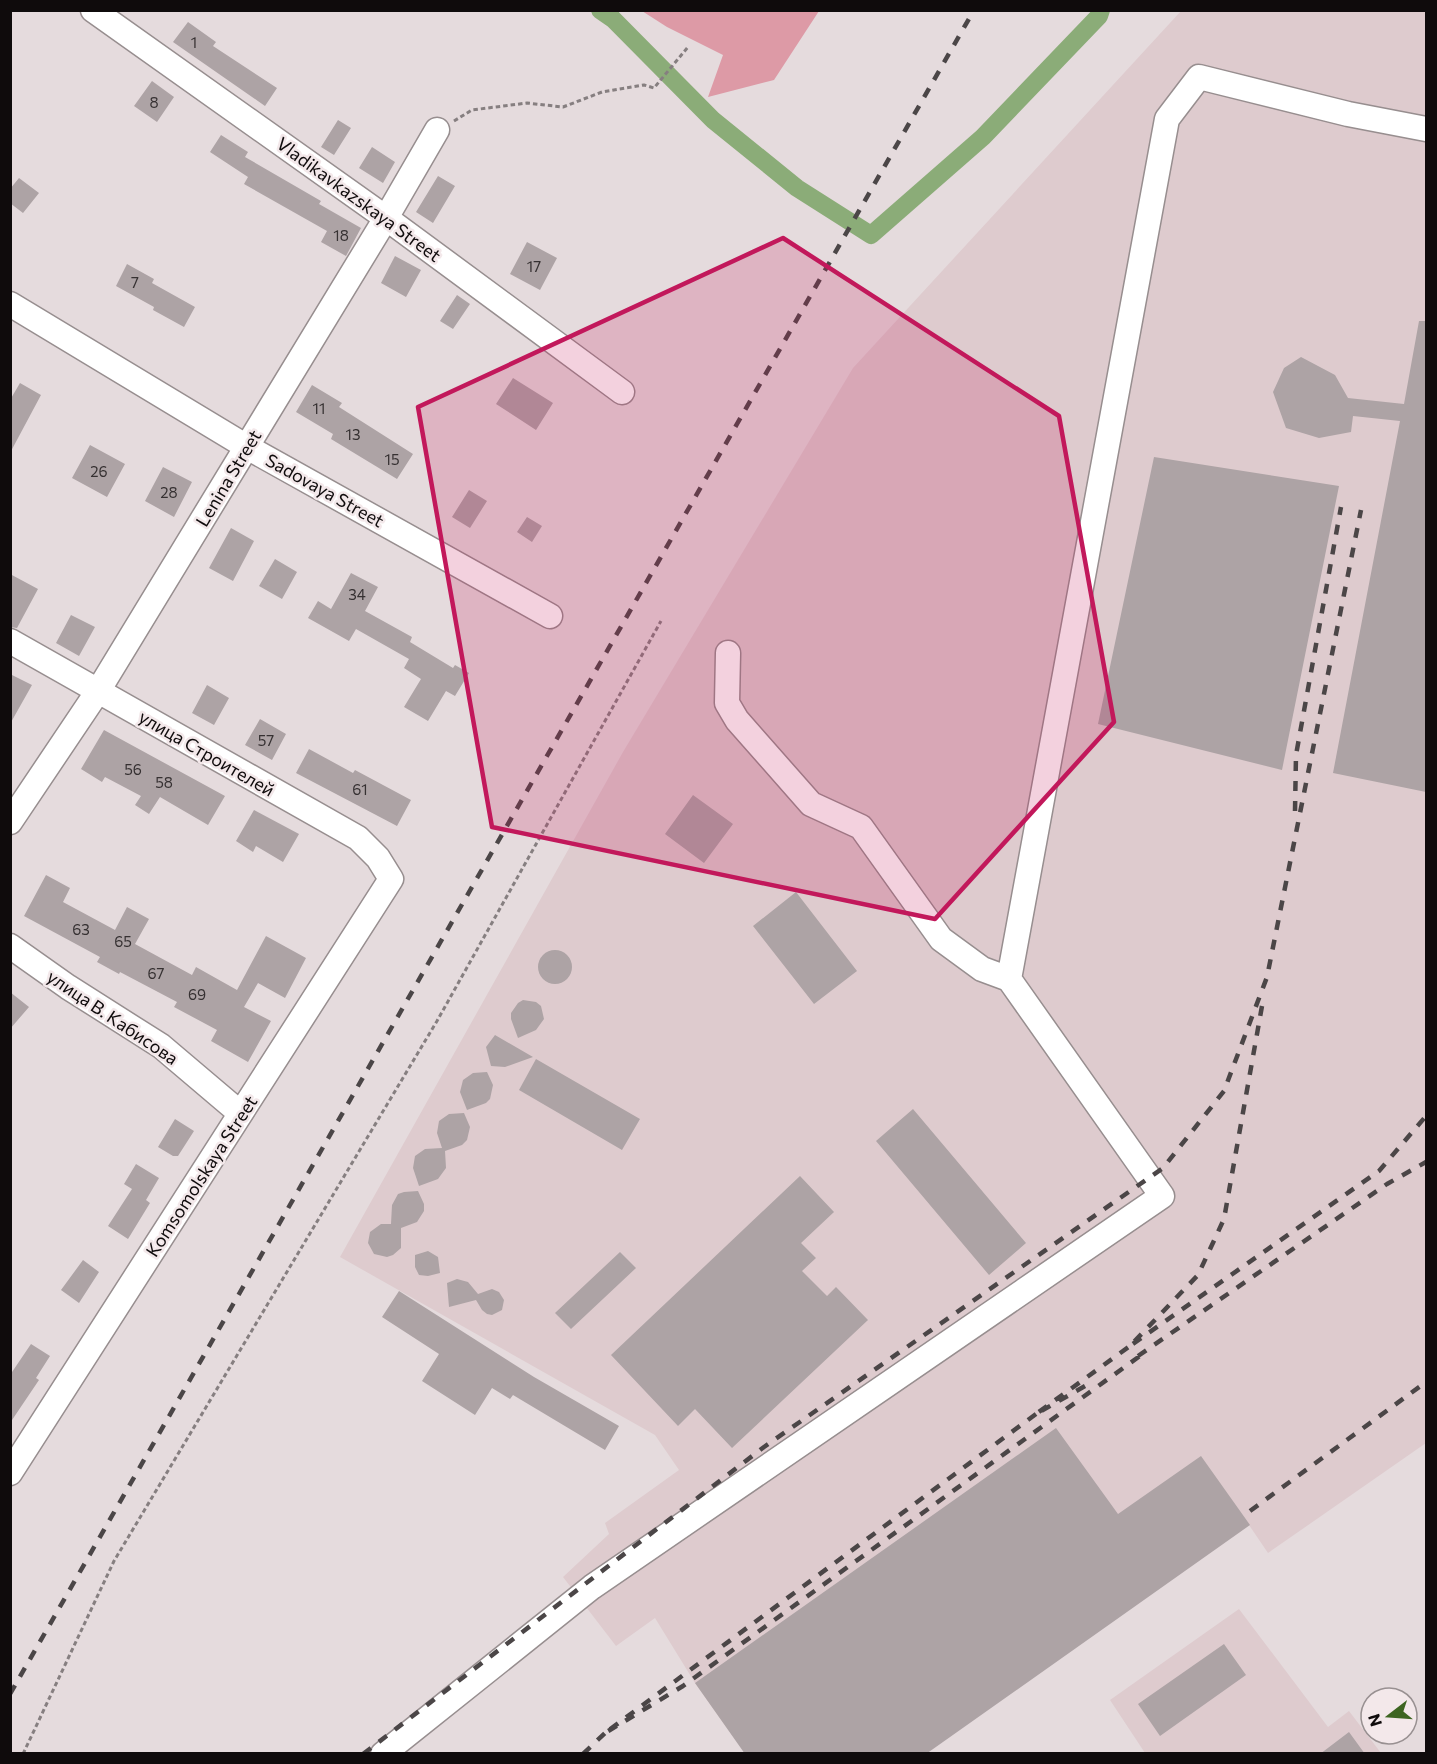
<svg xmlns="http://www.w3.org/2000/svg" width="1437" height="1764" viewBox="0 0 1437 1764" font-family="Commissioner,sans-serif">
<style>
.built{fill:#decbce}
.forest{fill:#dd9aa6}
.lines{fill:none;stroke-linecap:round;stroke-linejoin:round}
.canal{stroke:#8bac78;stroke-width:18}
.building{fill:#ada3a5}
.minor-casing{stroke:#978e8f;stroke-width:27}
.path{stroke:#867f80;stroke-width:3;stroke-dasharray:4.5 3;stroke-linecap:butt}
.minor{stroke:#fff;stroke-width:24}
.rail{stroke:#4b4647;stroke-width:4.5;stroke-dasharray:10 10;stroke-linecap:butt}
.marked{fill:#c2185b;fill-opacity:0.2;stroke:#c2185b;stroke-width:4.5;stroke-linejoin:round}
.labels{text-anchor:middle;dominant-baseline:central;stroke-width:5;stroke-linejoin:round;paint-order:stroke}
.number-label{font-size:15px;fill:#363132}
.street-label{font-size:18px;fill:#0f0b0c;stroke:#f3e8ea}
</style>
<rect width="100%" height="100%" fill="#e5dbdd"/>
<path class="built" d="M1181 11H1426V1443L1268 1553 1249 1525 745 1753 695 1683 655 1618 616 1646 563 1577 609 1534 605 1523 679 1470 655 1435 340 1257 623 752 853 368Z
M1239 1609 1328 1727 1349 1711 1381 1753H1145L1110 1700Z"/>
<path class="forest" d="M642 11H819L774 80 708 97 723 55 667 27Z"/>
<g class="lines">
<path class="canal" d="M600 10 613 19 713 120 797 188 871 235 983 137 1099 16 1101 10"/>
</g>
<path class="building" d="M188 22 216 42 213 46 277 88 265 106 173 42Z
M152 81 174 97 157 122 134 106Z
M338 120 351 128 334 155 321 147Z
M221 135 248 152 245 157 321 201 319 204 361 228 346 256 321 242 327 231 244 184 248 177 210 152Z
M372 147 395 162 383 183 359 168Z
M438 176 455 186 433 223 416 212Z
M19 178 39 193 23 213 10 203V189Z
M527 242 557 258 540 290 510 274Z
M395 256 421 270 406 297 381 283Z
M127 264 154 279 152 283 195 307 184 327 153 310 154 307 116 286Z
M457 295 470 304 453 329 440 321Z
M1419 321H1426V792L1333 773 1400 421 1353 416 1351 432 1319 438 1286 428 1273 392 1284 368 1301 357 1335 375 1348 398 1404 404Z
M513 378 553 403 536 430 496 404Z
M20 383 41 395 10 453V400Z
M312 385 342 403 339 407 413 454 397 479 331 439 333 434 296 412Z
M90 445 125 464 107 497 72 478Z
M1154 457 1339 486 1282 770 1098 724Z
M163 467 192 482 174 517 145 501Z
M469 490 487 501 470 528 452 517Z
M527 517 542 526 532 542 517 532Z
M231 528 254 541 233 581 209 568Z
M275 559 297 572 282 599 259 586Z
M351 573 378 587 365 611 412 637 410 642 453 668 455 665 469 673 455 696 446 691 428 721 404 707 421 679 404 668 409 659 356 629 349 641 308 618 318 601 331 609Z
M10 574 38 589 17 628 10 627Z
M71 615 95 627 79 656 56 643Z
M10 674 32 685 10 724Z
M207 685 229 698 214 725 192 713Z
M260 719 286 734 272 760 245 745Z
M104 730 225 796 208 825 160 797 149 814 135 805 141 796 105 777 102 782 81 769Z
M309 749 353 773 355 770 411 800 397 826 296 773Z
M693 795 733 824 704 863 665 834Z
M254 810 299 834 283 862 256 846 253 852 236 841Z
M46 875 70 888 63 902 115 930 127 907 149 919 135 944 192 975 196 967 237 990 266 936 306 958 285 998 258 983 244 1007 271 1021 248 1062 211 1041 217 1030 174 1007 177 1002 120 972 119 974 97 962 100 957 24 916Z
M796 892 857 971 814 1004 753 926Z
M538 967a17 17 0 1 1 34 0a17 17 0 1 1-34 0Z
M10 992 29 1007 10 1029Z
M523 1000 536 1002 541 1006 544 1019 536 1030 518 1038 511 1019V1013L518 1003Z
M495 1035 533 1057 505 1067 491 1066 486 1047Z
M536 1059 640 1119 622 1150 519 1090Z
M487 1072 493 1085 490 1099 486 1103 467 1110 460 1092 463 1080 473 1073Z
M913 1109 1026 1243 989 1275 876 1141Z
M464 1113 470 1127 467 1140 462 1145 445 1151 446 1168 438 1179 419 1186 413 1168 415 1156 425 1149 442 1148 437 1133 439 1121 449 1114Z
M175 1119 194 1131 178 1156H173L158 1147Z
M136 1164 159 1178 146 1200 150 1203 128 1239 108 1226 132 1189 124 1184Z
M800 1176 834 1212 801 1243 816 1258 802 1271 827 1296 836 1287 868 1320 732 1448 695 1409 678 1426 611 1355Z
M418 1191 424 1204V1211L417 1222 401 1228V1248L393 1255 387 1257 374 1254 368 1243 370 1232 381 1224H391L392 1205 398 1194 404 1192Z
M428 1251 438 1257 440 1273 428 1276 419 1275 415 1267V1255Z
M620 1252 636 1268 571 1329 555 1313Z
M83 1260 99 1272 79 1303 61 1290Z
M457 1279 468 1282 478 1294 492 1289 499 1292 504 1300 502 1310 492 1315 487 1314 482 1310 476 1300 449 1307 447 1283Z
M399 1291 534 1377 619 1426 605 1450 513 1395 510 1399 492 1388 475 1415 422 1381 439 1354 382 1317Z
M31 1344 50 1356 36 1378 39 1380 10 1423V1375Z
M1056 1428 1118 1514 1201 1456 1250 1525 926 1754H745L695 1683Z
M1224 1644 1246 1675 1160 1736 1138 1704Z
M1349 1732 1365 1754H1320Z"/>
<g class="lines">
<g class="minor-casing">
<path id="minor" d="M93 10 386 218 622 392
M10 304 247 447 550 616
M10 641 358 838 378 858 391 879 10 1473
M728 653 727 703 737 720 811 804 861 827 941 939 982 969 1009 979
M10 822 98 691 386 218 437 130
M10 946 68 987 161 1046 240 1113
M383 1754 592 1587 1162 1196 1009 979 1167 119 1199 77 1348 114 1426 129"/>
</g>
<path class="path" d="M454 121 472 110 527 103 563 107 602 92 644 85 654 88 688 47
M23 1754 114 1561 437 1021 661 621"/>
<use href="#minor" class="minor"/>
<path class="rail" d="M1295 811 1296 755 1341 507
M1262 1006 1224 1219 1198 1275 1130 1346 1379 1171 1426 1116
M1138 1356 1387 1184 1426 1162
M1085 1386 1036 1414 1130 1346
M1036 1414 605 1733 683 1686 1144 1353
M1250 1511 1426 1382
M10 1694 974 10
M363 1754 764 1447 1163 1168 1224 1091 1267 977 1361 510
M583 1754 605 1733"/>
</g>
<path class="marked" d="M783 238 1059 416 1114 722 935 919 492 827 418 407Z"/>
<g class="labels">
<g class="number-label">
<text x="194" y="42">1</text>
<text x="154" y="102">8</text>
<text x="341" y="235">18</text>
<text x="534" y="266">17</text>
<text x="135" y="282">7</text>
<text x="319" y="408">11</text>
<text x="353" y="434">13</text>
<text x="392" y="459">15</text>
<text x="99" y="471">26</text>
<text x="169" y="492">28</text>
<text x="357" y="594">34</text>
<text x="266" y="740">57</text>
<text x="133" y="769">56</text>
<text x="164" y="782">58</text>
<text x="360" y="789">61</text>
<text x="81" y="929">63</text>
<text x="123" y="941">65</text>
<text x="156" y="973">67</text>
<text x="197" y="994">69</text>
</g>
<g class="street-label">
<text transform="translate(359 199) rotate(36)">Vladikavkazskaya Street</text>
<text transform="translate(228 478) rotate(-59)">Lenina Street</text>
<text transform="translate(325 490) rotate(29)">Sadovaya Street</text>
<text transform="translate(207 753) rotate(30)">улица Строителей</text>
<text transform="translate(113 1017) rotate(34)">улица В. Кабисова</text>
<text transform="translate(201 1176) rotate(-57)">Komsomolskaya Street</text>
</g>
</g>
<rect width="1437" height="1764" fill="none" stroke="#0f0b0c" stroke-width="24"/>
<g transform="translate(1389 1716) rotate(253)"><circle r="28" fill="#f3e8ea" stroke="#989091" stroke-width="1.5"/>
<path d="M0-4.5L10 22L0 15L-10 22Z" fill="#3d6521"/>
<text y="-9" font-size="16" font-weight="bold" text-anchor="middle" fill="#0f0b0c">N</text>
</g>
</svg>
